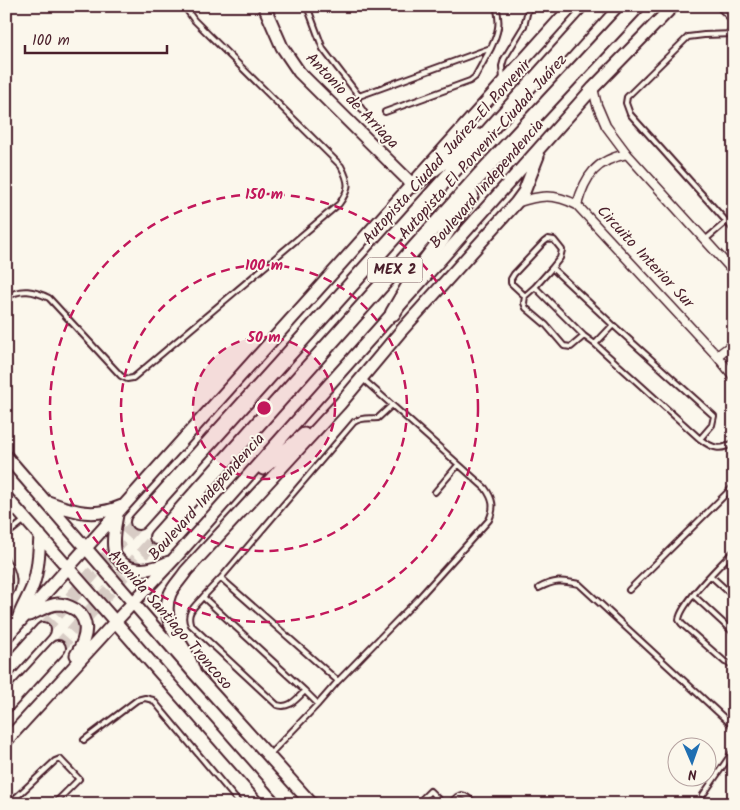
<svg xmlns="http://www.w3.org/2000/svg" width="740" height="810" viewBox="0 0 740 810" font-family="Kalam,sans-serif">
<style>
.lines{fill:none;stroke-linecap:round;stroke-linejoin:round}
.highway-tunnel{stroke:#d8ccc5;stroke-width:14;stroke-dasharray:14 7;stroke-linecap:butt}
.lane-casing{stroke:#4a1f2b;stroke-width:8}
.street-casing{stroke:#4a1f2b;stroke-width:11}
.secondary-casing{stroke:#4a1f2b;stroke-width:15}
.highway-casing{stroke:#4a1f2b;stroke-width:18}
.lane{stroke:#fbf7ec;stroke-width:4}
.street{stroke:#fbf7ec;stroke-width:8}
.secondary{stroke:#fbf7ec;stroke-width:11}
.highway{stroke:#fbf7ec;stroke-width:14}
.ring{fill:none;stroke:#c2185b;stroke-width:2.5;stroke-dasharray:9 6}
.labels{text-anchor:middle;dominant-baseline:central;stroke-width:4;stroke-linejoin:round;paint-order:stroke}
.shield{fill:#fbf7ec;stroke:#7f6065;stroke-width:1}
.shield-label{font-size:15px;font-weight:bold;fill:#4a1f2b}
.street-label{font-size:16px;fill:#4a1f2b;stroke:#fbf7ec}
.centre{fill:#c2185b;stroke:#fbf7ec;stroke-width:2.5}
.ring-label{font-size:15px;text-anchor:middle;font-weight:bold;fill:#c2185b;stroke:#fbf7ec;stroke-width:4;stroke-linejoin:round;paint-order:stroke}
</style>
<rect width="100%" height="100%" fill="#fbf7ec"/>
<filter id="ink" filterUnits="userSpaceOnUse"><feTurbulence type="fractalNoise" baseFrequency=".02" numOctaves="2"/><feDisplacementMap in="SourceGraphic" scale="10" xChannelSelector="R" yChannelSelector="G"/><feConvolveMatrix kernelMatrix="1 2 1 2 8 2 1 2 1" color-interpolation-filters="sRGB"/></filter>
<g filter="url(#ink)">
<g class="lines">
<path class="highway-tunnel" d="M43 630 138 522
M58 648 157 537"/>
<g class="lane-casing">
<path id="lane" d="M307 6 323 49 359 96
M718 6 734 22
M734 34 704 35 688 37 627 97 626 103 630 114 734 230
M491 48C498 33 501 23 496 6
M503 80 502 66 504 59 524 26 529 6
M359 96 491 48 475 77 470 81 385 112
M359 96 357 102 364 112
M705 240 726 222
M535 287 552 268
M525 296 524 303 526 308 546 325 564 346 571 347 584 336
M6 298C20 287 35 291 49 298L121 376 127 379 133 378 339 204C350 189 350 183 341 166L194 20 184 6
M595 344 613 325
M700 439 712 425 714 416 613 325 552 268 560 258 562 250 554 240 548 239 544 242 514 274 511 279V283L525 296 535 287 584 336 595 344 700 439C712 448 721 452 734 442
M435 492 458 465
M6 535 25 520
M734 551C721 564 680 604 679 620L682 624 725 662 734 665
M6 560C14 573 18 586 6 598
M711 576 734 597
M221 578 354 422C362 417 368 419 378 418L392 405 364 380
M539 588C554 580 562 580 579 584L734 727
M629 590 734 486
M693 595 734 633
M203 597C195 606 185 613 191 625L277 705C290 709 296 699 305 691L318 704
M305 691 203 597 221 578 338 681
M84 740 137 700 145 698 153 700 240 804
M270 754 318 704 338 681 417 600 489 520C495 507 493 499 485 488L392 405
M703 795 734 750
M9 804 55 761 60 759 79 779 54 804
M417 804 430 791 443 804
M450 804C460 792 463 792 475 804"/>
</g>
<g class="street-casing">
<path id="street" d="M593 88 597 105 606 126 627 154 734 272
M516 203C540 195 554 193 577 205L717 356 734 377
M577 205C585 176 596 160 627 154
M717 356 734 343"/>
</g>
<g class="secondary-casing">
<path id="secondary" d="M264 6 282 47 299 72 413 185
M6 456 195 674 312 804
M263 469 304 434
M6 497 275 804
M48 502C75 512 94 518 122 506
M117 515C115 526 112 538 114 549 114 555 117 558 121 562 135 575 154 569 169 562
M29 615C39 611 47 605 58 604 64 604 71 607 76 610 92 623 85 641 76 655
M17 622C21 607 30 596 34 582 39 566 39 551 40 535
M6 637 572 6
M195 674C192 666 190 659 186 652 175 634 161 616 170 594 174 585 181 579 186 571L340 404 401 331 516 203 524 192 538 156
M6 741 115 622 174 559 593 88 673 6"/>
</g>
<g class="highway-casing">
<path id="highway" d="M413 185 476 136
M393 313 417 272 442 239 471 195
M138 522 601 6
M157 537 478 177 637 6
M6 671 43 630
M6 705 58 648"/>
</g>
<use href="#lane" class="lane"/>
<use href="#street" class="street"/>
<use href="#secondary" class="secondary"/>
<use href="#highway" class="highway"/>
</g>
</g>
<circle cx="264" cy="408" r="71" fill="#c2185b" fill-opacity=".12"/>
<g class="ring">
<circle cx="264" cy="408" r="71"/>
<circle cx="264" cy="408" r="143"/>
<circle cx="264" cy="408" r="214"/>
</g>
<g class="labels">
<rect class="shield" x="367.5" y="257.5" width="55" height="25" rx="4"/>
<g class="shield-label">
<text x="395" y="270">MEX 2</text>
</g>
<g class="street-label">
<text transform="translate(352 101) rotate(46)">Antonio de Arriaga</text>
<text transform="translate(483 147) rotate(-48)">Autopista El Porvenir-Ciudad Juárez</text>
<text transform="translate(447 152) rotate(-48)">Autopista Ciudad Juárez-El Porvenir</text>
<text transform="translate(487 184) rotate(-49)">Boulevard Independencia</text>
<text transform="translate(645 257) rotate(47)">Circuito Interior Sur</text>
<text transform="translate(207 497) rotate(-48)">Boulevard Independencia</text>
<text transform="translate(170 620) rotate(49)">Avenida Santiago Troncoso</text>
</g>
</g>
<circle cx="264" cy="408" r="8" class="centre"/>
<g class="ring-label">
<text x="264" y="199">150 m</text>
<text x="264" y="270">100 m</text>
<text x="264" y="342">50 m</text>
</g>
<rect width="740" height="810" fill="none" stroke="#fbf7ec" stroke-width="25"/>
<rect x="12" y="12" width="715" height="785" fill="none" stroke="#4a1f2b" stroke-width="2" filter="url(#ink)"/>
<g transform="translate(692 762) rotate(178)"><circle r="24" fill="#fbf7ec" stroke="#b4a19f"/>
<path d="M0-4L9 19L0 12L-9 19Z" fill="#1f6fb2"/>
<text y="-8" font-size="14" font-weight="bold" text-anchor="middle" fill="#4a1f2b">N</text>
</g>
<path d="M25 45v8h142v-8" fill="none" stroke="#4a1f2b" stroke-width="2.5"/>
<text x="32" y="45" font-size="15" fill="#4a1f2b" stroke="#fbf7ec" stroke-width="4" paint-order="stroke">100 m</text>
</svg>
